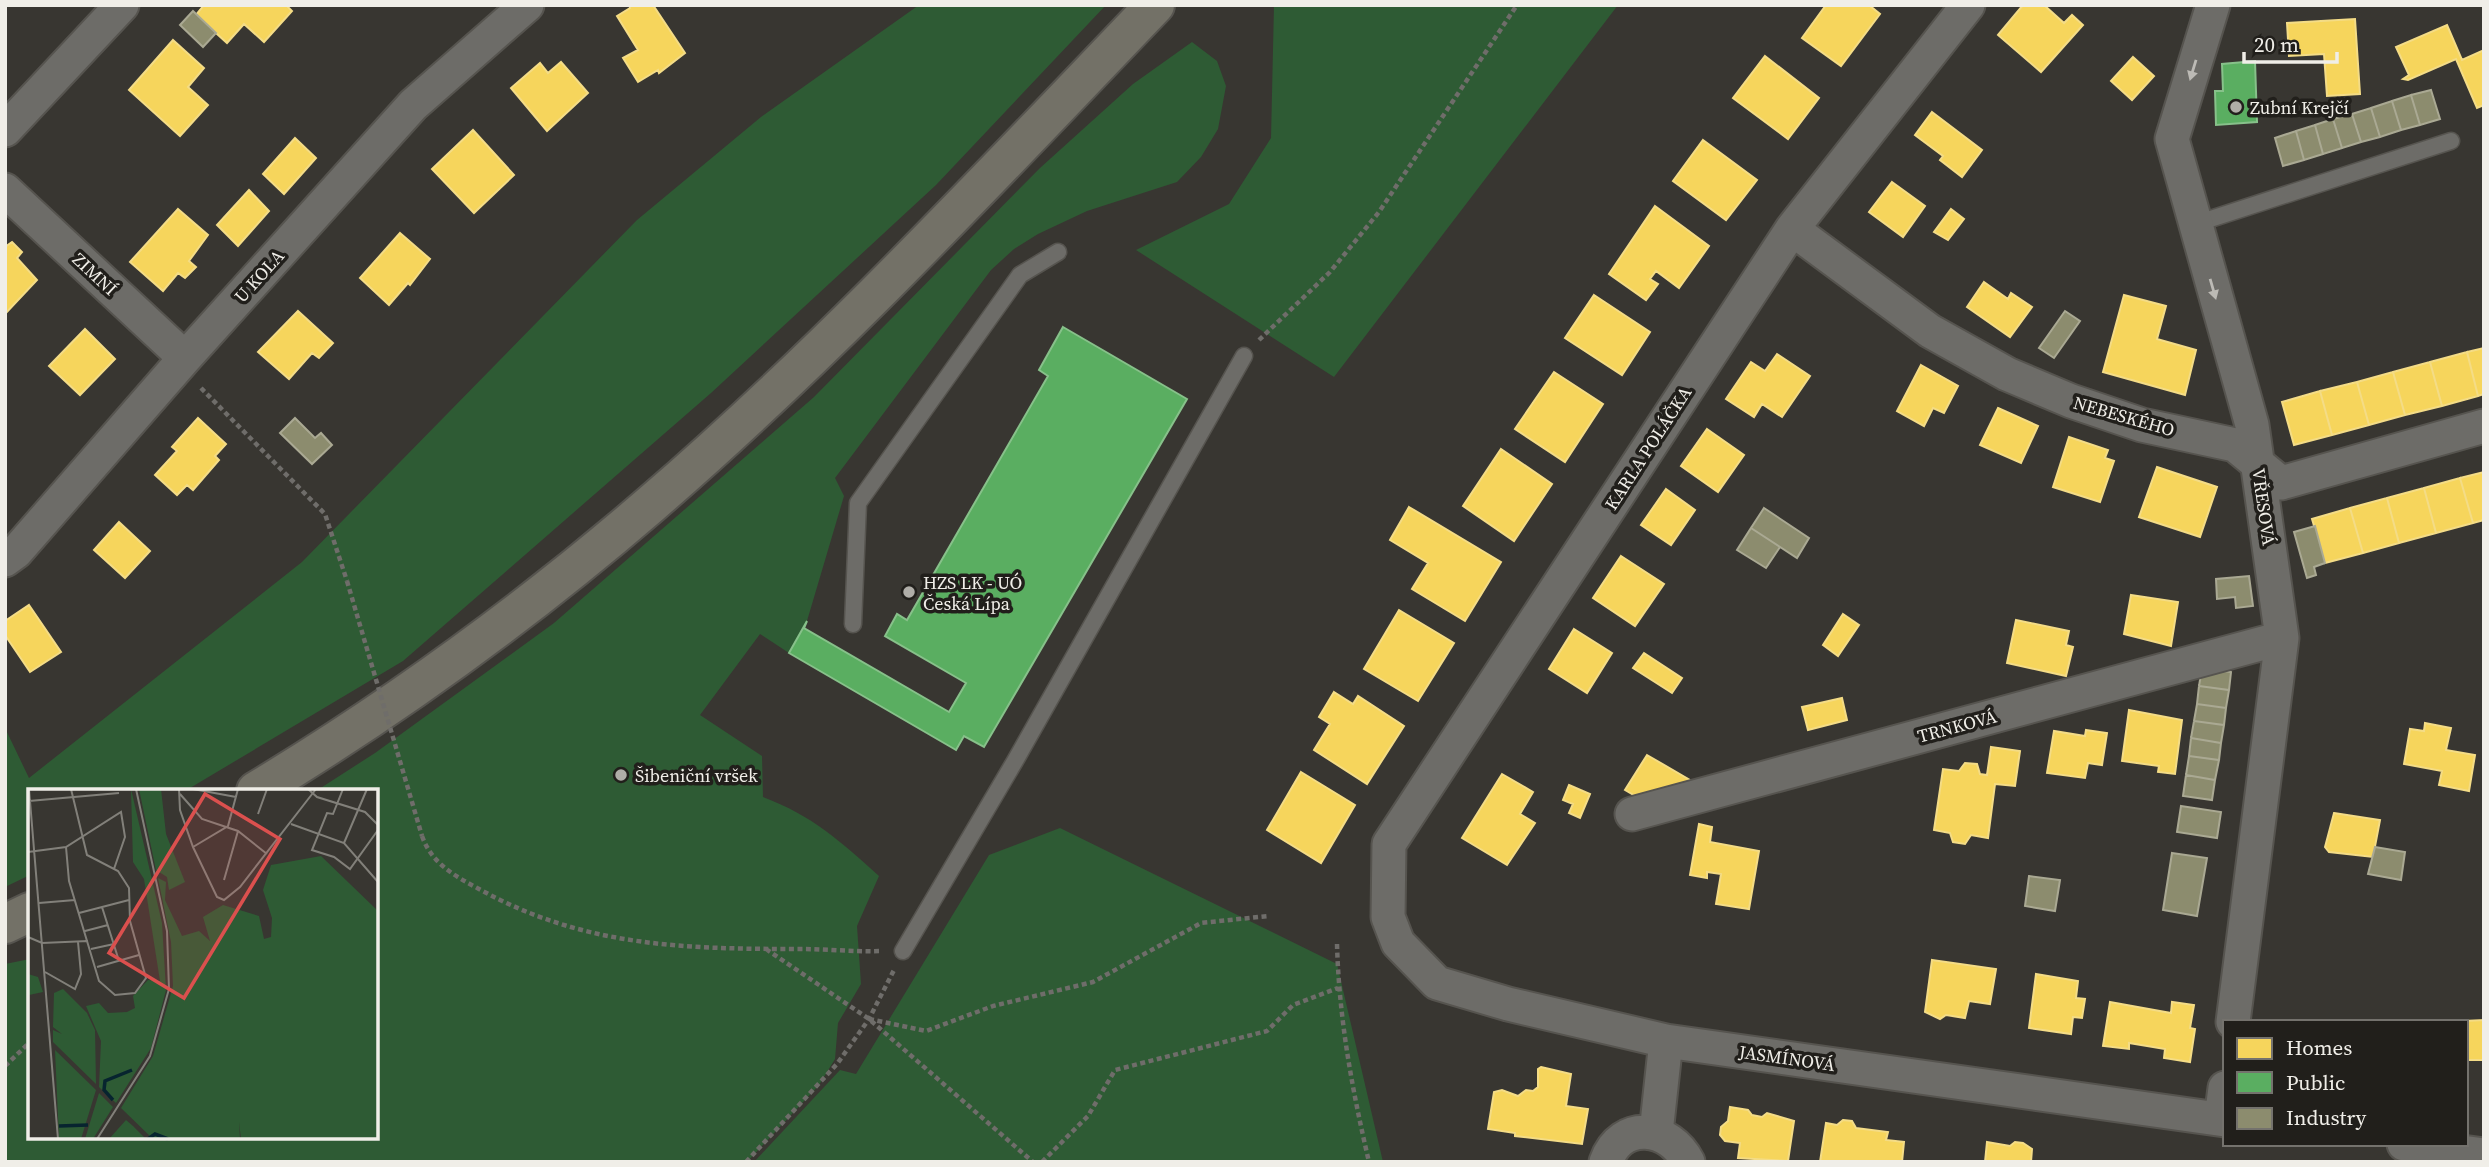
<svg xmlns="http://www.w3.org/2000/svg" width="2489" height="1167" viewBox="0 0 2489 1167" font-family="'Source Serif 4',serif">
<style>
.green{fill:#2e5b34}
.homes{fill:#f6d55c;stroke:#f4dc86;stroke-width:2}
.public{fill:#5aae61;stroke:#87c18a;stroke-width:2}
.industry{fill:#8c8c6e;stroke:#aaa993;stroke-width:2}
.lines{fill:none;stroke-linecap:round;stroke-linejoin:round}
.service-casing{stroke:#56544f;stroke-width:19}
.minor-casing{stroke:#56544f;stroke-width:37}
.primary-casing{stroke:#56544f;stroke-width:42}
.path{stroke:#6f6d6a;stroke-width:4.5;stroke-dasharray:5 3.5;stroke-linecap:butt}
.service{stroke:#6d6c68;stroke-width:16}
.minor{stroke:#6d6c68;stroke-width:33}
.primary{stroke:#737167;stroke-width:38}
.path-bridge{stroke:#6f6d6a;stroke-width:4.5;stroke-dasharray:5 3.5;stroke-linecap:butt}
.oneway{fill:#bcbab5}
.poi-dot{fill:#b0aea8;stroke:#211f1b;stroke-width:2.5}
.labels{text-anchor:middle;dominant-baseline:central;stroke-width:7;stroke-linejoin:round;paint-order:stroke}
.poi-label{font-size:18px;fill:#f0eee8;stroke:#211f1b;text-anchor:start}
.street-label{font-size:18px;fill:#f0eee8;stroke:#211f1b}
.inset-river{fill:none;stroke:#07242f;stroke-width:3.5}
.inset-road{fill:none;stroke:#82807a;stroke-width:2}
.view{fill:#db504e;fill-opacity:0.15;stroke:#db504e;stroke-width:3.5}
.inset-edge{fill:none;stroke:#f0eee8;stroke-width:3.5}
</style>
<rect width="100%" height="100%" fill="#383631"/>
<path class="green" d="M919 5H1106L936 185 711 393 403 661 185 791H30V875L5 887V728L29 778 302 562 637 220 761 117Z
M1274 5H1618L1334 377 1136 250 1229 204 1271 138Z
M1192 42 1217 61 1226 86 1218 129 1201 157 1177 182 1087 211 1038 234 1014 249 991 270 835 478 844 496 807 621 789 653 760 634 700 715 762 756 763 797C813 816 840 841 879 876L857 926 861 984 838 1023 835 1059 819 1085 747 1162H5V964L30 959V1137H376V791H316L375 753 554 623 814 397 1040 168 1133 84Z
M1060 828 1337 964 1383 1162H754L840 1070 856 1074 989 855Z"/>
<path class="homes" d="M204 5H286L292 11 264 42 244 24 227 43 196 15Z
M629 5H653L685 53 659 73 658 70 638 82 623 58 638 50 617 16 630 8Z
M1826 5H1869L1880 14 1841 66 1802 38Z
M2023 5H2044L2064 23 2072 15 2083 25 2041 72 1998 35Z
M2355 19 2360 94 2327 96 2324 54 2289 56 2287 23Z
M2447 25 2462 60 2484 50V105L2477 108 2456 59 2408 80 2403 79 2409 75 2396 47Z
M173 40 204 68 188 87 208 105 180 136 129 90Z
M1765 56 1819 98 1788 139 1733 98Z
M2133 57 2154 76 2132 100 2111 81Z
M561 62 588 93 547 131 511 88 540 63 548 73Z
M1932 112 1982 150 1962 177 1940 160 1943 156 1915 135Z
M473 130 514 175 474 213 432 169Z
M295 138 316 158 284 194 263 174Z
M1703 140 1757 180 1726 220 1673 181Z
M1892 182 1925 206 1903 237 1869 212Z
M249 190 269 211 238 246 217 225Z
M1655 206 1709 246 1679 288 1656 271 1650 279 1658 284 1646 300 1609 274Z
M178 209 208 235 189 261 196 267 185 278 178 273 163 291 130 262Z
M1951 209 1964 219 1948 240 1934 232Z
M400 233 430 259 410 285 408 283 389 305 360 278Z
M12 242 22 252 17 258 37 280 5 314V247Z
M1984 282 2008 299 2011 293 2032 307 2010 337 1967 307Z
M1594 295 1650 332 1622 375 1565 338Z
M2124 295 2166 306 2157 339 2196 350 2185 395 2103 372Z
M298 311 333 343 319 358 312 353 289 379 258 352Z
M85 329 115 359 80 395 49 366Z
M2484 348V394L2478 396 2467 352Z
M2467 352 2478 396 2442 406 2430 362Z
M1777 354 1810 376 1782 417 1762 404 1754 417 1726 399 1751 362 1765 371Z
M2430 362 2442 406 2405 415 2393 372Z
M1921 365 1958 386 1944 413 1933 408 1924 426 1897 411Z
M1554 372 1603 404 1565 462 1515 429Z
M2393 372 2405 415 2369 425 2357 382Z
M2357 382 2369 425 2332 435 2320 391Z
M2320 391 2332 435 2294 445 2282 402Z
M1998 408 2038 426 2021 463 1980 445Z
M198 418 226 444 215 456 219 460 193 490 187 485 177 495 155 475 177 451 172 447Z
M1707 429 1744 455 1718 492 1681 466Z
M2069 437 2108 450 2105 458 2114 461 2100 502 2053 487Z
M1501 449 1552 484 1514 541 1463 506Z
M2157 467 2217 487 2200 537 2139 517Z
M2484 472V520L2473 523 2460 478Z
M2460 478 2473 523 2436 533 2424 488Z
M2424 488 2436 533 2399 543 2387 498Z
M1666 489 1695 510 1671 545 1641 525Z
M2387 498 2399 543 2363 553 2350 508Z
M1409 507 1501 562 1465 621 1412 589 1428 563 1390 540Z
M2350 508 2363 553 2325 563 2312 519Z
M119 522 150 551 125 578 94 550Z
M1621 556 1664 584 1635 626 1593 598Z
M2131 595 2178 602 2171 646 2124 634Z
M29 605 61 652 30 672 5 635V621Z
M1399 610 1454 643 1418 701 1364 669Z
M1843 614 1859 625 1838 656 1823 645Z
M2016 620 2069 631 2066 645 2073 647 2066 676 2007 663Z
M1574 629 1612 653 1587 693 1549 669Z
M1644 653 1682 678 1672 693 1633 668Z
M1334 692 1353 704 1358 696 1404 726 1367 784 1314 750 1330 724 1319 717Z
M1842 698 1847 720 1808 730 1802 707Z
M2129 710 2182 720 2175 774 2158 772 2159 766 2122 761Z
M2425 723 2451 728 2446 750 2475 755 2469 791 2439 785 2442 771 2404 764 2410 729 2424 731Z
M2086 730 2107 733 2102 765 2088 763 2085 778 2047 773 2054 731 2085 736Z
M1991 747 2020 751 2015 786 1995 784 1988 838 1971 835 1965 844 1953 842 1950 833 1934 830 1943 769 1959 771 1965 763 1977 764 1980 774 1987 775Z
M1647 755 1690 780 1688 783 1637 797 1625 790Z
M1301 772 1355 805 1321 863 1267 830Z
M1502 774 1533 792 1520 814 1535 823 1507 865 1462 838Z
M1569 785 1590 794 1580 818 1569 813 1573 804 1563 800Z
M2334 813 2380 820 2373 857 2329 852 2325 847Z
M1699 824 1712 827 1710 842 1759 851 1749 909 1716 904 1721 874 1707 872V878L1690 875Z
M1932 960 1996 969 1990 1004 1969 1001 1965 1018 1946 1015 1940 1019 1925 1012Z
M2036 974 2078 981 2076 998 2085 999 2082 1018 2073 1017 2071 1034 2029 1028Z
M2110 1002 2171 1013 2172 1002 2194 1005 2190 1028 2195 1029 2190 1062 2164 1058 2165 1049 2129 1043V1049L2103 1046Z
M2484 1020V1060H2466V1022L2463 1021Z
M1541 1067 1571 1074 1566 1106 1588 1109 1582 1144 1515 1136V1133L1488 1129 1494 1092 1502 1090 1518 1096 1526 1090 1533 1091 1538 1087V1069Z
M1730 1107 1748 1110 1752 1115 1762 1117 1767 1113 1794 1121 1788 1161 1738 1158 1740 1143 1725 1141 1720 1135 1721 1127 1728 1121Z
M1843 1120 1852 1121 1856 1128 1888 1132 1886 1140 1904 1142 1902 1162H1820L1826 1123 1837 1125Z
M1987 1142 2010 1146 2015 1142 2023 1143 2032 1149 2031 1162H1985Z"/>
<path class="public" d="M2255 61 2257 122 2216 125 2215 91H2223L2222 64Z
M1063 327 1187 399 984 747 964 736 956 750 789 653 807 621 804 628 949 712 966 683 885 636 897 614 907 620 1048 376 1039 370Z"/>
<path class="industry" d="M193 11 216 33 203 47 180 25Z
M2431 90 2440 119 2420 125 2411 95Z
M2411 95 2420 125 2401 130 2392 101Z
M2392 101 2401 130 2380 137 2371 108Z
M2371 108 2380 137 2361 142 2352 114Z
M2352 114 2361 142 2342 148 2333 119Z
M2333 119 2342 148 2323 154 2315 125Z
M2315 125 2323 154 2304 160 2296 131Z
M2296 131 2304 160 2283 166 2275 138Z
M2065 311 2080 321 2054 358 2039 348Z
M295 418 315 438 321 433 332 445 312 464 280 433Z
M1764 508 1809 538 1797 558 1751 528Z
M2315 526 2325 563 2314 567 2316 575 2307 578 2294 532Z
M1751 528 1780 547 1766 568 1737 550Z
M2249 576 2253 606 2236 608 2235 597 2217 599 2216 579Z
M2202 668 2231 672 2229 690 2199 686Z
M2199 686 2229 690 2226 708 2197 704Z
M2197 704 2226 708 2224 725 2194 721Z
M2194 721 2224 725 2221 743 2191 738Z
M2191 738 2221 743 2219 760 2189 756Z
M2189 756 2219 760 2215 780 2186 775Z
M2186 775 2215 780 2212 800 2183 796Z
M2181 806 2221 812 2217 838 2177 832Z
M2375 847 2405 852 2401 880 2368 874Z
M2172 853 2207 858 2197 916 2163 910Z
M2029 876 2060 880 2055 911 2025 906Z"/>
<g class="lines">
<g class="service-casing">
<path id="service" d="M2195 224 2451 141
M853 624 858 503 1020 275 1058 252
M903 951 1015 761 1244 356"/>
</g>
<g class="minor-casing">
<path id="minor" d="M1968 5 1792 229 1389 844 1388 917 1398 943 1437 983 1508 1004 1666 1041 2225 1120
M2213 5 2172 139 2252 425 2282 638 2233 1022
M5 130 122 5
M5 190 185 358
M1792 229 1930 331 2007 374 2071 401 2142 425 2235 445 2281 483 2484 426
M5 560 16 552 185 358 413 105 527 5
M1632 814 2282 638
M2221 1119 2225 1088
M1656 1133 1666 1041
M2404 1144 2484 1155
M1606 1162C1621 1119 1670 1126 1688 1162"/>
</g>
<g class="primary-casing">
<path id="primary" d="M256 791C395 707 527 611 650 505 830 350 991 176 1155 5
M5 924 30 912"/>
</g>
<path class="path" d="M1259 340 1330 272 1379 212 1517 5
M201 388 325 514 347 581
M422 836C432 864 455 876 479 889 584 947 684 949 801 949 827 949 855 952 881 951
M1337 944C1339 1019 1352 1089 1369 1162
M766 949 869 1019 1033 1162
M869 1019 926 1031 993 1006 1093 982 1201 923 1268 916
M5 1066 30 1042
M746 1162 837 1064 869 1019 894 970
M1042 1162 1088 1116 1115 1070 1267 1031 1293 1005 1338 988"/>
<use href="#service" class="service"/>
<use href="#minor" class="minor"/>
<use href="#primary" class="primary"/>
<path class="path-bridge" d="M347 581 422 836"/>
</g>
<defs><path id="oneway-solid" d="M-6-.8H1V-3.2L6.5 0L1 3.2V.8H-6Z" transform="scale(1.75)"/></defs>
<g class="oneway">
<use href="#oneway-solid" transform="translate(2193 70) rotate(107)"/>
<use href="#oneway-solid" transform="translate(2213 289) rotate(74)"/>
</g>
<g class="poi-dot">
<circle cx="2236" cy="107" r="7"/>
<circle cx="909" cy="592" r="7"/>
<circle cx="621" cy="775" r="7"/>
</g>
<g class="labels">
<g class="poi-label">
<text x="2250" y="107">Zubní Krejčí</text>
<text x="923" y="582">HZS LK - UÓ<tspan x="923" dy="21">Česká Lípa</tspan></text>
<text x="635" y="775">Šibeniční vršek</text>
</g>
<g class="street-label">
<text transform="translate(95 274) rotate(43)">ZIMNÍ</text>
<text transform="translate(259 276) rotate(-48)">U KOLA</text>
<text transform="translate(2124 416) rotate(16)">NEBESKÉHO</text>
<text transform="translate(1648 448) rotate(-57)">KARLA POLÁČKA</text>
<text transform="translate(2264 507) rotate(82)">VŘESOVÁ</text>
<text transform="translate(1957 726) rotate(-15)">TRNKOVÁ</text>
<text transform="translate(1787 1058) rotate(8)">JASMÍNOVÁ</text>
</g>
</g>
<g transform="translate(28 789)">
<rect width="350" height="350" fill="#383631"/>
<path d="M103 0 134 134 138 201 123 259 88 314 71 298 73 252 58 217 71 214 80 224 99 223 107 219 105 207 120 191 132 192 116 90 105 73ZM111 0H133L138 45 157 93 141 101 139 88 128 81ZM293 67 350 122V350H213L211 333 212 350H125L93 319 125 267 145 197 143 153 130 89 138 93 137 111 154 147 171 142 182 152 175 128 195 116 231 127 236 150 243 148 244 129 235 101 243 76ZM0 185 10 188 15 203 1 206ZM35 200 59 224 67 241 68 295 25 253V241L34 245 25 238 26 204ZM27 261 68 301 53 350H31ZM71 304 85 318 65 350H57ZM98 331 105 337 118 350H81Z" fill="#2e5b34"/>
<path class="inset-river" d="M85 311 76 301 77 292 104 281M31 337 60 336M120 350 127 345 140 350"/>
<path class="inset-road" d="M1 0 30 350M151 0 152 21 165 58 189 108 196 111 212 98 288 0M165 0 208 8M280 0 289 8 337 23 350 36M315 0 305 25 299 24 284 61 306 68 322 80 350 41M152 5 174 30 210 42 239 65M1 12 91 4M230 25 239 0M263 35 316 54 350 93M316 54 339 0M38 58 41 92 71 192 87 206 107 204 118 189 102 132 101 99 90 82 59 66 43 0M165 58 200 37 210 0M0 63 38 58 93 23 97 48 86 80M196 91 210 42M11 114 47 111M74 118 91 172M51 124 101 111M57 142 80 136M0 148 14 154 60 152M63 160 86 155M69 178 111 166M17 183 47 200 53 185 50 153M69 350 122 267 141 200 139 142 108 0"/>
<path class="view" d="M177 5 252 50 156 209 81 164Z"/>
<rect width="350" height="350" class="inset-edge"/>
</g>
<rect width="2489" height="1167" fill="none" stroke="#f0eee8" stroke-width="14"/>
<rect x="2223" y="1020" width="245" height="126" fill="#211f1b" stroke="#74726d" stroke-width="2"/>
<rect x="2237" y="1038" width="35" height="21" fill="#f6d55c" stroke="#74726d" stroke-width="2"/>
<text x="2286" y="1055" font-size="21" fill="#f0eee8">Homes</text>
<rect x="2237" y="1072" width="35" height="21" fill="#5aae61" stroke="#74726d" stroke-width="2"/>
<text x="2286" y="1090" font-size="21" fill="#f0eee8">Public</text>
<rect x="2237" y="1108" width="35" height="21" fill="#8c8c6e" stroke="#74726d" stroke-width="2"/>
<text x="2286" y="1125" font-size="21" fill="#f0eee8">Industry</text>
<path d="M2244 52v10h93v-10" fill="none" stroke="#f0eee8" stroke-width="3.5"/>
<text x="2254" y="52" font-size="21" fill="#f0eee8" stroke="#211f1b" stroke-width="5" paint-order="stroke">20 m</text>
</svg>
